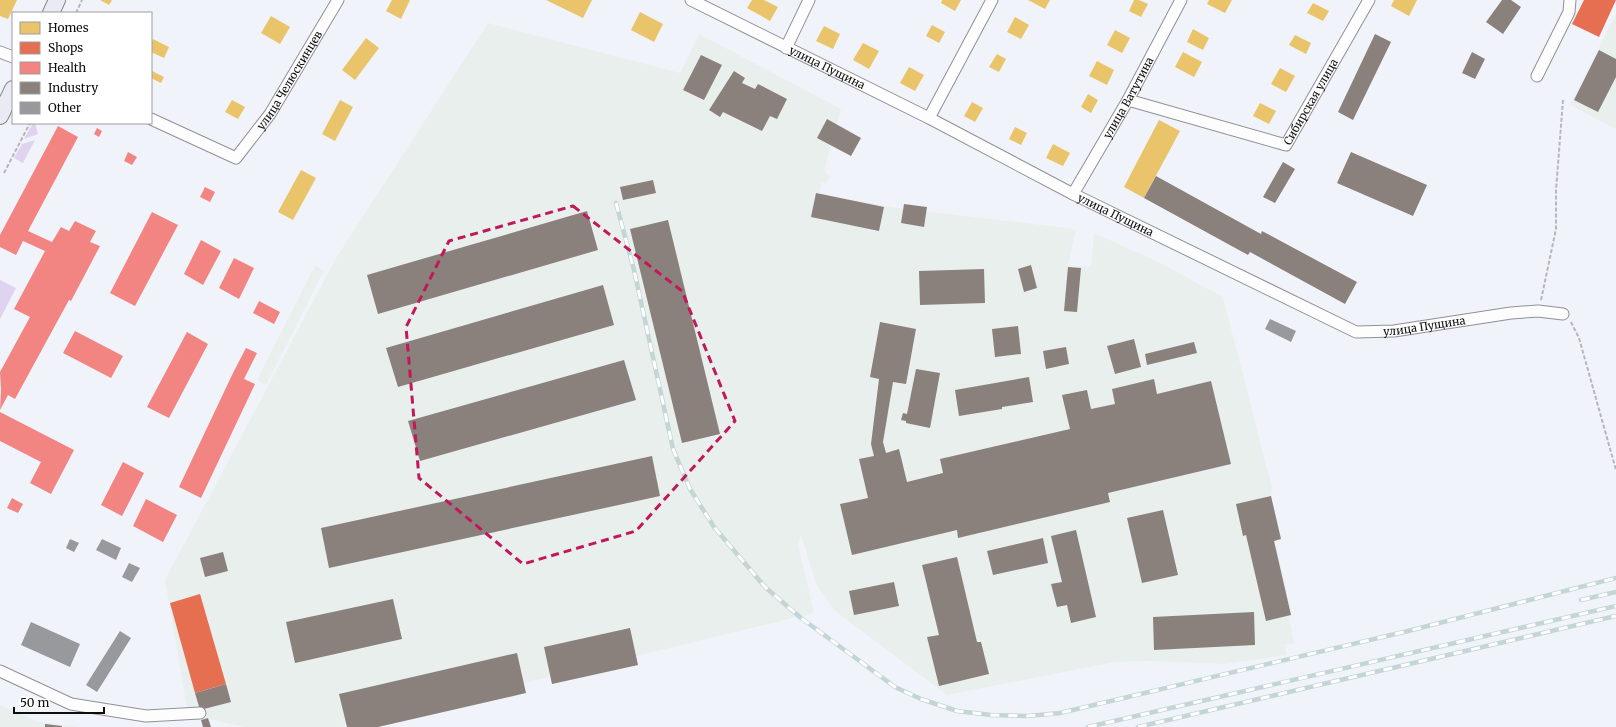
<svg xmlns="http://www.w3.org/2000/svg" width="1616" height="727" viewBox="0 0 1616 727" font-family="Merriweather,serif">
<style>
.industrial{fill:#e9efec}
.green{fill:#dfd3f0}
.homes{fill:#e9c46a}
.shops{fill:#e76f51}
.health{fill:#f28482}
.industry{fill:#8a817c}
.building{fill:#97999d}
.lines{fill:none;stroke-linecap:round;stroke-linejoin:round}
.street-casing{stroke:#909194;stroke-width:13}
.secondary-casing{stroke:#86878a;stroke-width:18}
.path{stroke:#b6b7b8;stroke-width:2;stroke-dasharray:4 2;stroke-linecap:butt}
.street{stroke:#fdfdfe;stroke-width:11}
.secondary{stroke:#e9eaf4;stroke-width:16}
.rail-casing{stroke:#c4d5d5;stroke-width:4.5}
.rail{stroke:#fff;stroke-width:3;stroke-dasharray:9;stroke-linecap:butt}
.marked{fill:none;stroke:#c2185b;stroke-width:3;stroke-dasharray:8 5;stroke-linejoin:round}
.labels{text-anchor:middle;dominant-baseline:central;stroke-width:4;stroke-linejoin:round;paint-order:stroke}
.street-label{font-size:11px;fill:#0d0d0d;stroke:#fff}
</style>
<rect width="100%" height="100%" fill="#f1f3fa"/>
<path class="industrial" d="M1616 14V129L1570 105Z
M488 23 680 73 699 34 841 109 824 171 831 177 825 184 822 182 819 193 890 207 1076 229 1068 265 1091 267 1094 233 1160 263 1223 297 1272 488 1271 496 1281 539 1275 541 1292 616 1289 617 1294 643 1284 645 1287 655 1225 664 1148 661 1115 662 947 695 835 611 816 584 801 535 798 545 814 613 342 727H244L188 714 165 580 336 258Z
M315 266 324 270 266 385 257 380Z
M0 705 38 722 80 727H0Z"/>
<path class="green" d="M33 123H35L38 134 24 139Z
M35 140 23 163 14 158 22 144Z
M0 280 16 288 0 319Z"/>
<path class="homes" d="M0 0H17L8 19 0 16Z
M100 0H112L109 5Z
M392 0H410L401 19 386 11Z
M546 0H592L583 18Z
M752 0H764L778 7 770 21 747 8Z
M942 0H961L955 11 941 3Z
M1028 0H1050L1045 9Z
M1134 0H1139L1148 4 1141 17 1129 11Z
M1209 0H1232L1225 13 1207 4Z
M1394 0H1417L1409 16 1391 6Z
M1313 3 1329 11 1323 21 1307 13Z
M640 12 663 24 654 42 631 30Z
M271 16 290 27 280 44 261 33Z
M1015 17 1029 25 1021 39 1007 32Z
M932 25 945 32 939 43 926 36Z
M824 26 840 34 833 49 816 41Z
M1193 29 1209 38 1203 50 1187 42Z
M1115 30 1130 38 1122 53 1107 45Z
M1295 35 1311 43 1306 54 1289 45Z
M366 38 379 48 355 80 342 70Z
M153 39 169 47 164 58 151 52V44Z
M863 43 879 51 869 69 853 60Z
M1183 52 1202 62 1194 77 1175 67Z
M997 54 1006 59 999 72 989 67Z
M1097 61 1114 70 1107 85 1089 76Z
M909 67 924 75 915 91 900 83Z
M1280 68 1295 76 1286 92 1271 84Z
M152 71 164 77 161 83 151 78Z
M1088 94 1098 100 1091 113 1081 107Z
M232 100 245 107 238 119 225 112Z
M340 100 353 107 335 141 322 134Z
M972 102 983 108 975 122 964 116Z
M1260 103 1276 111 1269 124 1253 116Z
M1159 120 1180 131 1144 198 1124 187Z
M1015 127 1027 133 1021 145 1009 139Z
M1053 144 1070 153 1063 166 1046 158Z
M301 170 316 178 293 220 278 212Z"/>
<path class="shops" d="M1584 0H1616L1599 37 1572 24Z
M200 594 226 684 195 693 170 603Z"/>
<path class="health" d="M58 126 78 137 28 231 52 242 61 227 69 231 75 221 96 231 90 242 100 246 71 301 69 300 15 399 8 395 0 410 1 390 0 372 30 317 14 309 45 251 23 241 16 255 0 247V235Z
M97 128 102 131 99 137 94 134Z
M128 152 137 157 132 165 124 161Z
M205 187 215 192 210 202 200 197Z
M152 212 178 225 135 306 110 293Z
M201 240 221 251 203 285 184 274Z
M234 258 254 268 239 299 219 288Z
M259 301 280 312 274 324 253 313Z
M75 331 123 356 111 378 63 353Z
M187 332 208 344 169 418 147 407Z
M246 348 257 353 244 379 255 384 201 498 179 487 233 373 237 375 233 373Z
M0 412 74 450 51 494 30 483 41 462 0 441Z
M123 462 144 473 122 516 101 505Z
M12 498 23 504 18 513 7 508Z
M146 499 177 515 163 542 133 526Z"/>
<path class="industry" d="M1502 0H1511L1521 7 1503 34 1486 22Z
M1375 34 1391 42 1353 120 1338 112Z
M1599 50 1616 59V77L1598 112 1574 100Z
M1472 52 1485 59 1475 79 1462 73Z
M701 55 722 65 704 100 683 90Z
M734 71 745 78 742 83 755 89 758 84 787 99 777 119 770 116 762 131 723 112 720 117 709 110Z
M827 119 861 138 851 156 817 138Z
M1351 152 1427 185 1413 216 1337 183Z
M1283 162 1295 169 1275 203 1263 197Z
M1156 176 1261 234 1262 231 1357 282 1345 304 1250 252 1248 255 1144 198Z
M653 180 656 193 623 200 620 187Z
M816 193 884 207 879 231 811 217Z
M904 204 927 207 924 227 901 223Z
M587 211 598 250 378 314 367 275Z
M668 220 720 434 682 443 630 229Z
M1031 265 1037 288 1024 292 1018 269Z
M1068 267 1081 268 1077 312 1064 311Z
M984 269 985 303 920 305 919 271Z
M603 285 614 325 398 387 386 348Z
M880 322 916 329 906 384 893 382 883 442 886 453 899 449 907 482 943 473 940 459 1070 429 1062 395 1087 390 1091 409 1115 404 1112 389 1154 379 1157 394 1211 381 1231 464 1108 493 1110 502 958 538 957 530 852 555 840 504 868 498 859 459 874 456 871 444 879 379 870 377Z
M1018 326 1021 354 995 357 992 329Z
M1134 339 1141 367 1115 374 1107 346Z
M1194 342 1197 353 1147 365 1145 354Z
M1066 347 1069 364 1046 369 1043 351Z
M624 360 636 400 420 461 408 421Z
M916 369 940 373 930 428 906 423V421L901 420 903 413 907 414Z
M1029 377 1033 402 1002 407V409L959 416 955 390Z
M652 456 660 496 329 568 321 528Z
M1271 496 1281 539 1274 541 1291 615 1266 621 1246 535 1243 536 1236 504Z
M1163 510 1178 575 1142 583 1127 518Z
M1076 530 1096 617 1071 623 1067 605 1057 607 1051 584 1062 582 1051 536Z
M1043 538 1048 563 993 575 987 551Z
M223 552 228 571 205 577 200 558Z
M957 557 977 642H981L989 674 939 686 927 637 939 635 922 565Z
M894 582 899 606 854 615 849 591Z
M393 599 402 639 295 663 286 622Z
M1254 612 1255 645 1154 650 1153 617Z
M630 628 638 665 552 684 544 647Z
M517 653 526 693 378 727H347L339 694Z
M226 684 231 702 200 710 195 693Z
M208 718 211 727H203L201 720Z
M45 724 62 726V727H45Z"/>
<path class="building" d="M1270 319 1296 331 1291 342 1265 329Z
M70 539 79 543 74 552 66 548Z
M102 539 121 548 116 560 96 550Z
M129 563 140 568 132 582 122 577Z
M31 622 80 644 70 667 21 645Z
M120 631 131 638 97 692 86 685Z"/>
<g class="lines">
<g class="street-casing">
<g id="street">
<path id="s1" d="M691 0 929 118 1073 194 1356 332 1394 331 1511 313 1538 311 1563 314"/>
<path d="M786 48 809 0"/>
<path d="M0 52 13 57"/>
<path d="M1537 76 1569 12 1570 0"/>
<path id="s2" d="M1128 100 1286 145 1369 0"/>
<path d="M929 118 992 0"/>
<path id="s3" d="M151 119 236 158 270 114 338 0"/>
<path id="s4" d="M1073 194 1128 100 1181 0"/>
<path d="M0 671 71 704 146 716 200 713"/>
</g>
</g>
<g class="secondary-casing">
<path id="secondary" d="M51 13 57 0
M0 116 13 89"/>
</g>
<path class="path" d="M76 13 82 0
M4 173 30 123
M1541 300 1556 229V190L1563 100
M1571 322 1579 338 1616 470"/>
<use href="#street" class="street"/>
<use href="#secondary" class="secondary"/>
<g class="rail-casing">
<path id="rail" d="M616 203 634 270 673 449 690 489 714 527 765 587 801 618 895 687 921 699 957 711 991 715 1028 716 1060 713 1408 631 1616 578
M1581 600 1616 592
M1088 727 1616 606
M1138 727 1616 616"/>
</g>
<use href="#rail" class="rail"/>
</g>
<path class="marked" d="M573 206 682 291 735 421 636 531 523 564 419 478 406 327 449 241Z"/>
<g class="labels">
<g class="street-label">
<text stroke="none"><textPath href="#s1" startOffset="152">улица Пущина</textPath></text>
<text stroke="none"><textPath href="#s3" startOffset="188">улица Челюскинцев</textPath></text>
<text stroke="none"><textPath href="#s4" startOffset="111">улица Ватутина</textPath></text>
<text stroke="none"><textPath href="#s2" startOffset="214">Сибирская улица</textPath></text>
<text stroke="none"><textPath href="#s1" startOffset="476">улица Пущина</textPath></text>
<text stroke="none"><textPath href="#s1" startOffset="812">улица Пущина</textPath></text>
</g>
</g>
<rect x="12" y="12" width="140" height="112" fill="#ffffff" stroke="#9e9e9e"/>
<rect x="20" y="22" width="20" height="12" fill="#e9c46a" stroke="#9e9e9e"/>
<text x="48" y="32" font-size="12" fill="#0d0d0d">Homes</text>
<rect x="20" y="42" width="20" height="12" fill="#e76f51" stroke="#9e9e9e"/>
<text x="48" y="52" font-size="12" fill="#0d0d0d">Shops</text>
<rect x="20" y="62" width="20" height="12" fill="#f28482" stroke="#9e9e9e"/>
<text x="48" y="72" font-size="12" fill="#0d0d0d">Health</text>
<rect x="20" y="82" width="20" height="12" fill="#8a817c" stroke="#9e9e9e"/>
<text x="48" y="92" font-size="12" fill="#0d0d0d">Industry</text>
<rect x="20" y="102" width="20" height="12" fill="#97999d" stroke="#9e9e9e"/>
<text x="48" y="112" font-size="12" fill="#0d0d0d">Other</text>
<path d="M14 707v6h90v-6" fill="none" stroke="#0d0d0d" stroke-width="2"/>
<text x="20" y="707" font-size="12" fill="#0d0d0d" stroke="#ffffff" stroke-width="3" paint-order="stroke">50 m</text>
</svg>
